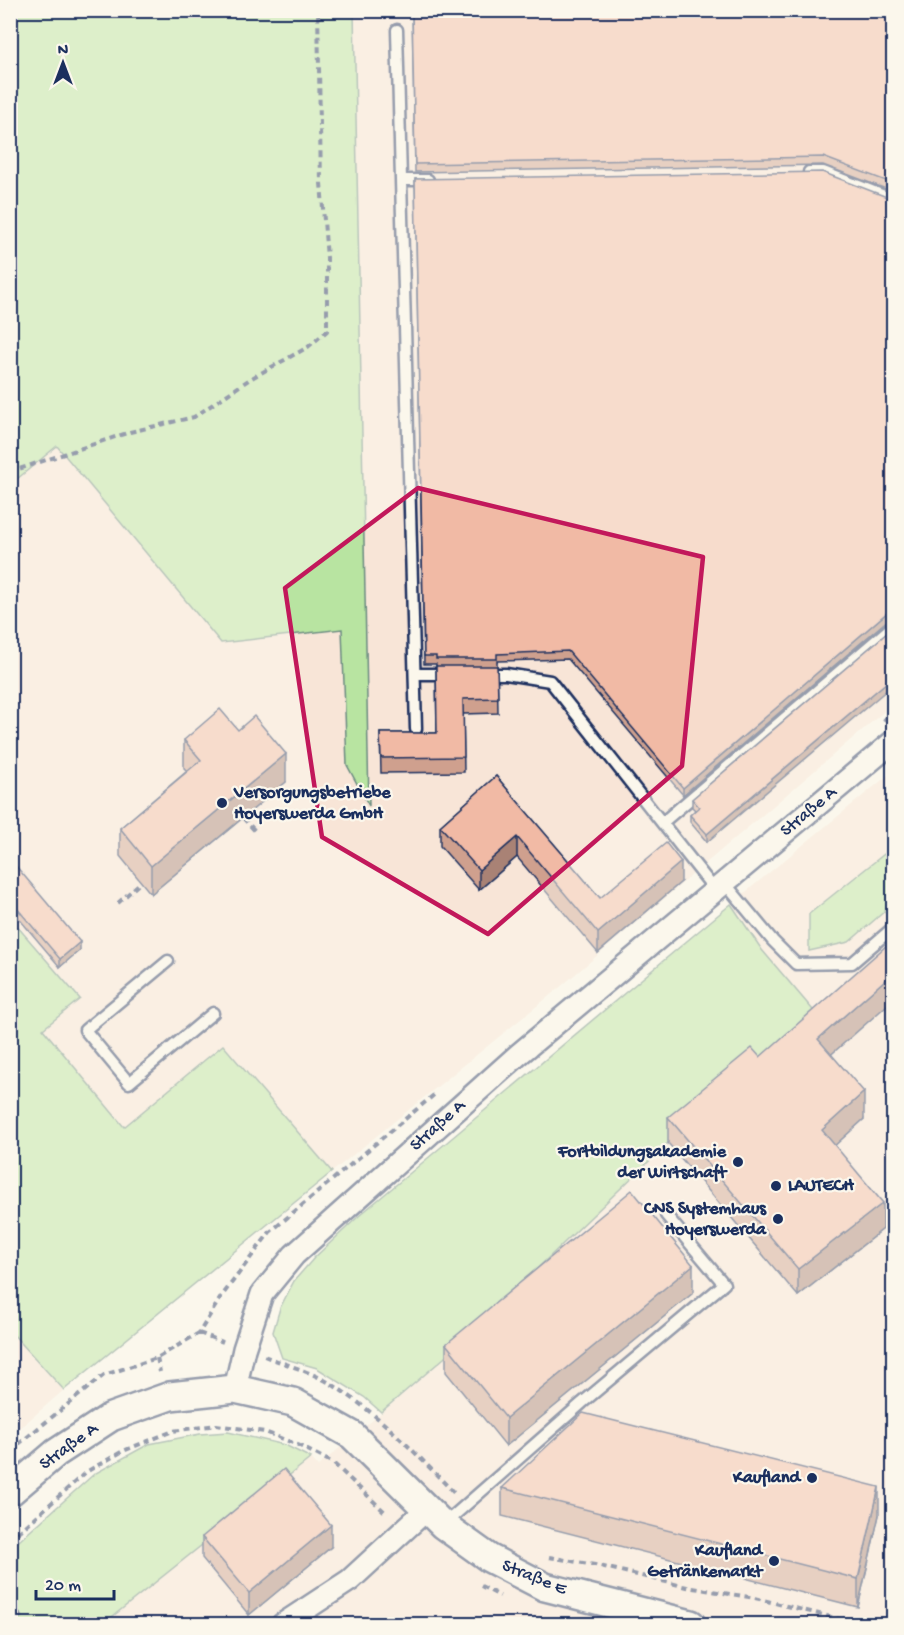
<svg xmlns="http://www.w3.org/2000/svg" width="904" height="1635" viewBox="0 0 904 1635" font-family="'Gochi Hand',sans-serif">
<style>
.built{fill:#f8e5d7}
.green{fill:#b8e4a1;stroke:#6a8a80;stroke-width:1.5}
.lines{fill:none;stroke-linecap:round;stroke-linejoin:round}
.service-casing{stroke:#1b2f5e;stroke-width:15}
.minor-casing{stroke:#1b2f5e;stroke-width:26}
.tertiary-casing{stroke:#1b2f5e;stroke-width:32}
.path{stroke:#1b2f5e;stroke-width:4;stroke-dasharray:6 4.5;stroke-linecap:butt}
.service{stroke:#fbf7ec;stroke-width:10}
.minor{stroke:#fbf7ec;stroke-width:21}
.tertiary{stroke:#fbf7ec;stroke-width:27}
.wall{fill:#cfa08e;stroke:#1b2f5e;stroke-width:1.5}
.shaded-wall{fill:#a98274;stroke:#1b2f5e;stroke-width:1.5}
.building{fill:#f1baa5;stroke:#1b2f5e;stroke-width:1.5}
.marked{fill:none;stroke:#c2185b;stroke-width:4.5;stroke-linejoin:round}
.poi-dot{fill:#1b2f5e;stroke:#fbf7ec;stroke-width:2}
.labels{text-anchor:middle;dominant-baseline:central;stroke-width:4.5;stroke-linejoin:round;paint-order:stroke}
.poi-label{font-size:18px;font-weight:bold;fill:#1b2f5e;stroke:#fbf7ec;text-anchor:end}
.street-label{font-size:18px;fill:#1b2f5e;stroke:#fbf7ec}
</style>
<rect width="100%" height="100%" fill="#fbf7ec"/>
<filter id="ink" filterUnits="userSpaceOnUse"><feTurbulence type="fractalNoise" baseFrequency=".0167" numOctaves="2"/><feDisplacementMap in="SourceGraphic" scale="12" xChannelSelector="R" yChannelSelector="G"/><feConvolveMatrix kernelMatrix="1 2 1 2 8 2 1 2 1" color-interpolation-filters="sRGB"/></filter>
<g filter="url(#ink)">
<path class="built" d="M354 11H893V704L558 989 332 1172 223 1045 124 1127 43 1029 80 998 11 917 10 484 57 446 221 643 342 629 347 765 369 804Z
M893 771V1624H103L311 1458 318 1466 387 1408 444 1358 668 1143 817 1016 762 950 731 904Z
M11 1332 64 1390 11 1436Z"/>
<path class="green" d="M11 10 354 11 369 806 347 765 342 629 221 643 57 446 11 484Z
M893 847V904L849 942 809 951V914Z
M731 904 762 950 818 1016 756 1072 668 1143 444 1358 381 1412 364 1397 317 1368 282 1358 273 1332 280 1308 294 1281 314 1258 360 1215Z
M10 918 80 999 43 1029 124 1127 223 1045 332 1172 64 1390 11 1332Z
M228 1432 285 1445 311 1458 103 1624H11L10 1549 94 1474 149 1444 200 1434Z"/>
<g class="lines">
<g class="service-casing">
<path id="service" d="M397 30 401 180
M809 172H823L894 200
M415 674H451
M484 674H506L550 681 715 890
M416 729 401 180H428
M662 823 894 625
M724 882 773 941 796 964 852 963 894 927
M168 961 85 1030 129 1083 213 1013
M443 1525 582 1403 724 1284 666 1215"/>
</g>
<g class="minor-casing">
<path id="minor" d="M235 1389 244 1349 262 1294 294 1255 518 1055 894 741
M283 1624 350 1580 426 1510"/>
</g>
<g class="tertiary-casing">
<path id="tertiary" d="M10 1492 56 1453 111 1417 170 1396 235 1389 293 1402 352 1435 443 1525 489 1558 545 1587 691 1624"/>
</g>
<path class="path" d="M10 472 130 432 194 417 250 379 308 347 327 331V258L321 183 318 10
M883 720 894 711
M243 818 257 833
M118 903 141 882
M199 1333 223 1342
M264 1356C285 1364 308 1371 328 1382 376 1411 416 1453 455 1494
M157 1358 160 1372
M10 1451 104 1375 157 1358 199 1333 221 1297 270 1232 435 1094
M10 1540 86 1472 123 1451 173 1431 216 1425 265 1432 298 1445 333 1463 387 1514
M549 1557 600 1566 687 1587 755 1598 859 1624
M481 1586 500 1596
M10 1593 23 1624"/>
<use href="#service" class="service"/>
<use href="#minor" class="minor"/>
<use href="#tertiary" class="tertiary"/>
</g>
<path class="wall" d="M412 10 894 13V192L823 165 415 172Z
M415 179 894 199V618L889 619 683 795 568 659 497 661 498 713 463 714 464 772 381 773 380 733H437L436 664H424Z
M894 627 707 842 690 822V815L695 810 692 807V799Z
M238 730 286 782 151 894 120 856V828L187 771 184 768V740Z
M496 776 600 898 681 882 598 953 517 857 479 890 440 846V826Z
M10 859 80 950 60 967 10 908Z
M831 1054 864 1119 835 1145 883 1229 798 1296 668 1143V1117Z
M693 1293 506 1446 446 1372V1344Z
M502 1488 879 1515 858 1607 502 1516Z
M202 1537 331 1547 249 1615 202 1558Z"/>
<path class="shaded-wall" d="M893 610V618L889 619 683 795V788L889 611Z
M894 676V684L707 842V834Z
M286 754V782L151 894V866Z
M517 837V857L479 890V870Z
M681 862V882L598 953V933Z
M80 942V950L60 967V959Z
M894 972V999L818 1066V1039Z
M864 1092V1119L822 1157V1130Z
M883 1203V1229L798 1296V1269Z
M693 1265V1293L506 1446V1418Z
M879 1487V1515L858 1607V1579Z
M331 1525V1547L249 1615V1593Z"/>
<path class="building" d="M412 10H868L894 13V184L823 157 415 164Z
M822 172 892 199H894V610L889 611 683 788 568 651 497 654V659H436V656H424L415 179Z
M894 627V676L707 834 690 815 699 807 692 799Z
M436 666H497L498 698 463 699 464 757 381 758 380 733H437Z
M220 709 238 730 254 716 286 754 151 866 120 828 201 760 184 740Z
M496 776 600 898 666 843 681 862 598 933 517 837 479 870 440 826Z
M10 859 80 942 60 959 10 900Z
M894 939V972L818 1039 864 1092 822 1130 883 1203 798 1269 668 1117 752 1048 760 1057Z
M632 1190 693 1265 506 1418 446 1344Z
M583 1413 879 1487 858 1579 502 1488Z
M284 1469 331 1525 249 1593 202 1537Z"/>
</g>
<path d="M0 0H904V1635H0ZM418 488 703 557 682 766 488 934 322 837 285 588Z" fill="#fbf7ec" fill-opacity=".55" fill-rule="evenodd"/>
<path class="marked" d="M418 488 703 557 682 766 488 934 322 837 285 588Z"/>
<g class="poi-dot">
<circle cx="222" cy="803" r="6"/>
<circle cx="738" cy="1162" r="6"/>
<circle cx="776" cy="1186" r="6"/>
<circle cx="778" cy="1219" r="6"/>
<circle cx="812" cy="1478" r="6"/>
<circle cx="774" cy="1561" r="6"/>
</g>
<g class="labels">
<g class="poi-label">
<text x="234" y="793" text-anchor="start">Versorgungsbetriebe<tspan x="234" dy="21">Hoyerswerda GmbH</tspan></text>
<text x="726" y="1152">Fortbildungsakademie<tspan x="726" dy="21">der Wirtschaft</tspan></text>
<text x="788" y="1186" text-anchor="start">LAUTECH</text>
<text x="766" y="1209">CNS Systemhaus<tspan x="766" dy="21">Hoyerswerda</tspan></text>
<text x="800" y="1478">Kaufland</text>
<text x="762" y="1551">Kaufland<tspan x="762" dy="21">Getränkemarkt</tspan></text>
</g>
<g class="street-label">
<text transform="translate(809 812) rotate(-40)">Straße A</text>
<text transform="translate(438 1126) rotate(-42)">Straße A</text>
<text transform="translate(69 1447) rotate(-36)">Straße A</text>
<text transform="translate(534 1578) rotate(22)">Straße E</text>
</g>
</g>
<rect width="904" height="1635" fill="none" stroke="#fbf7ec" stroke-width="36"/>
<rect x="18" y="18" width="868" height="1599" fill="none" stroke="#1b2f5e" stroke-width="2" filter="url(#ink)"/>
<g transform="translate(63 63)" stroke="#fbf7ec" stroke-width="4.5" paint-order="stroke">
<path d="M0-4.5L10 22L0 15L-10 22Z" fill="#1b2f5e"/>
<text y="-9" font-size="16" font-weight="bold" text-anchor="middle" fill="#1b2f5e">N</text>
</g>
<path d="M36 1590v9h78v-9" fill="none" stroke="#1b2f5e" stroke-width="3"/>
<text x="45" y="1590" font-size="18" fill="#1b2f5e" stroke="#fbf7ec" stroke-width="4.5" paint-order="stroke">20 m</text>
</svg>
